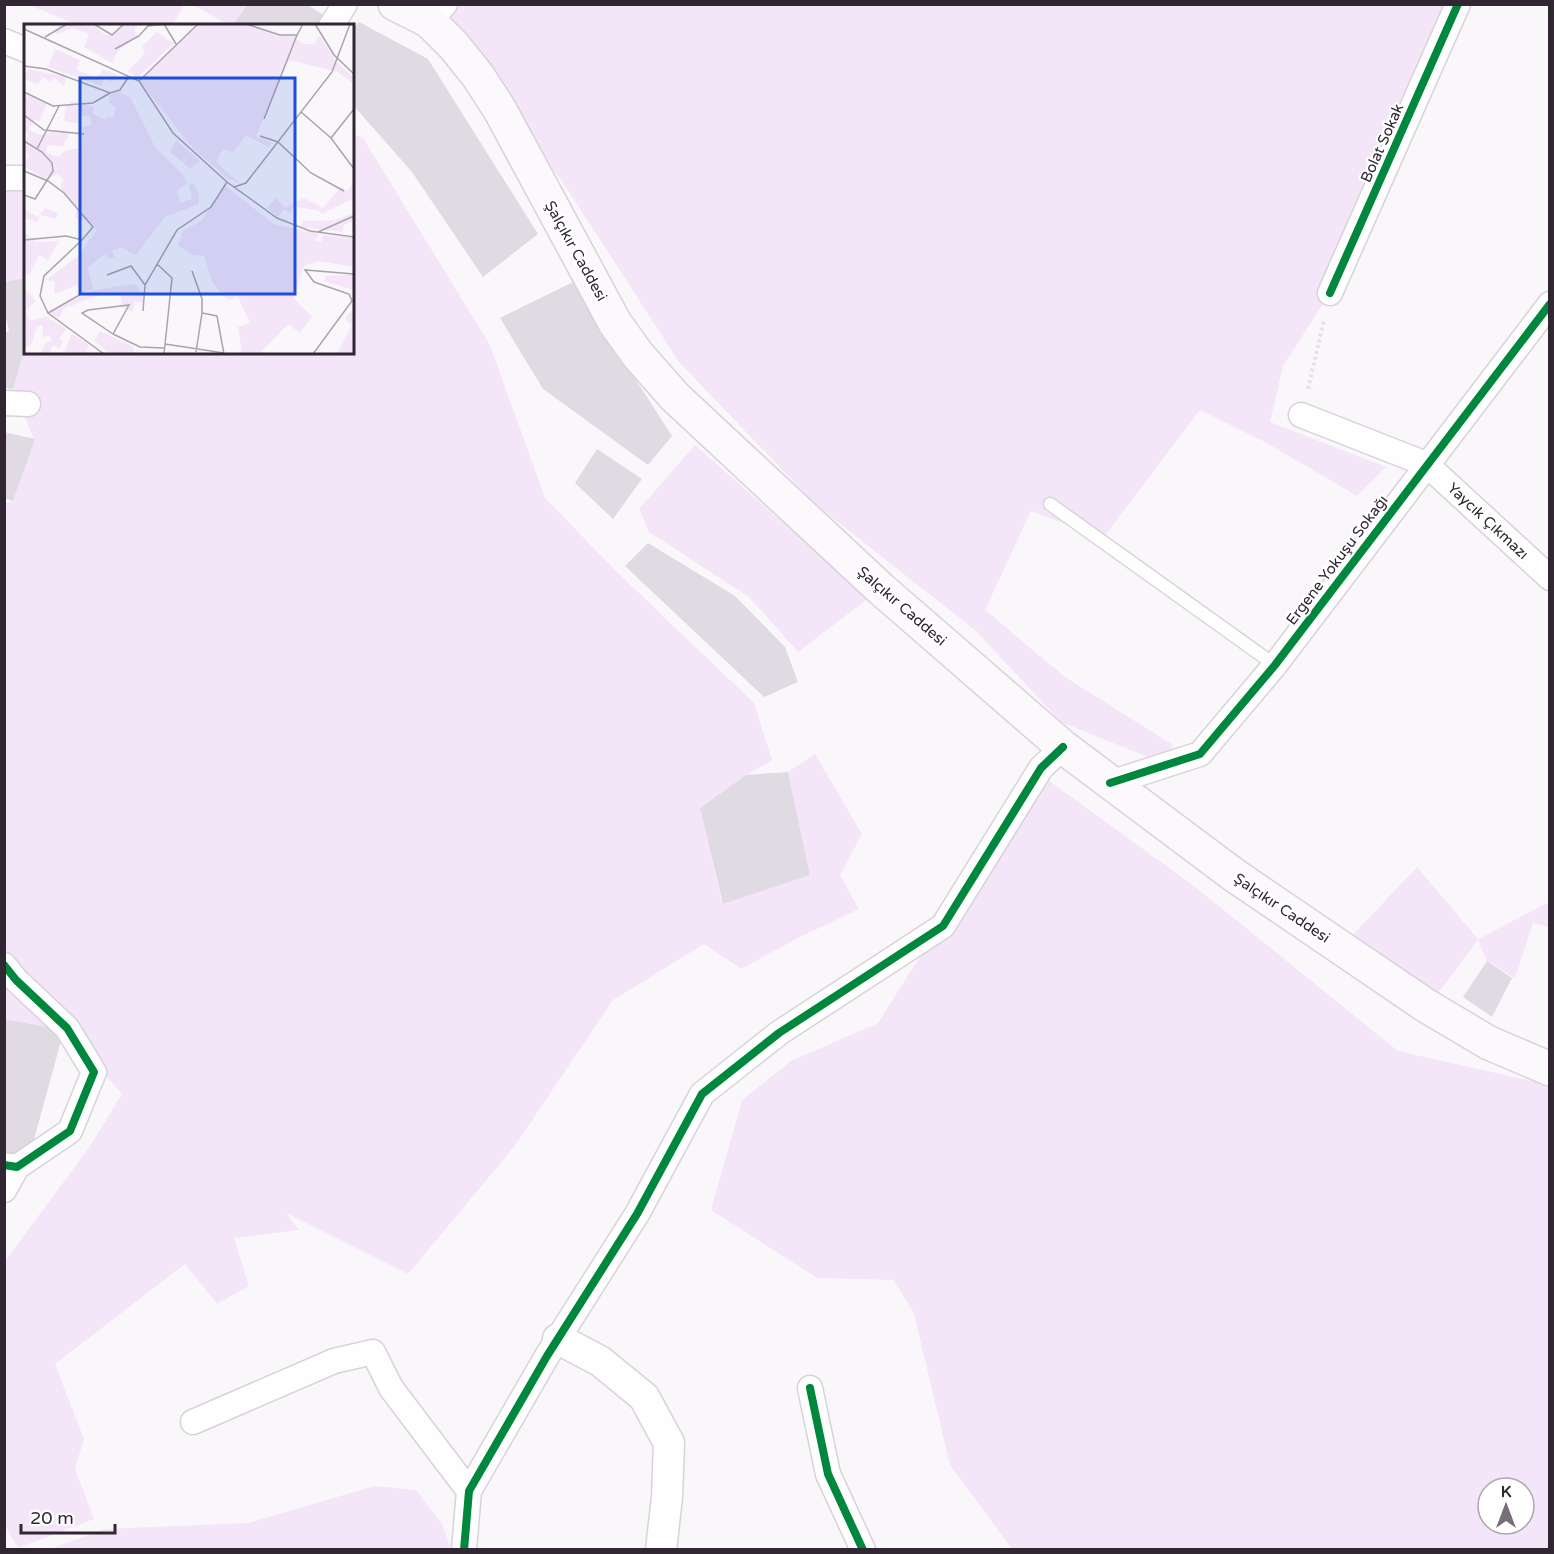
<svg xmlns="http://www.w3.org/2000/svg" width="1554" height="1554" viewBox="0 0 1554 1554" font-family="'Varela Round',sans-serif">
<style>
.green{fill:#f4e6f8;fill-rule:evenodd}
.building{fill:#e0dae2}
.lines{fill:none;stroke-linecap:round;stroke-linejoin:round}
.service-casing{stroke:#d8d2d9;stroke-width:15}
.minor-casing{stroke:#d8d2d9;stroke-width:27}
.tertiary-casing{stroke:#d8d2d9;stroke-width:33}
.secondary-casing{stroke:#d8d2d9;stroke-width:36}
.path{stroke:#e3e2e4;stroke-width:4;stroke-dasharray:3 3;stroke-linecap:butt}
.service{stroke:#fefefe;stroke-width:12}
.minor{stroke:#fefefe;stroke-width:24}
.tertiary{stroke:#fefefe;stroke-width:30}
.secondary{stroke:#fbf9fc;stroke-width:33}
.cycleway-casing{stroke:#fff;stroke-width:11}
.cycleway{stroke:#00873e;stroke-width:8}
.labels{text-anchor:middle;dominant-baseline:central;stroke-width:4.5;stroke-linejoin:round;paint-order:stroke}
.street-label{font-size:15px;fill:#302732;stroke:#fff}
.inset-road{fill:none;stroke:#a9a4ab;stroke-width:1.5}
.view{fill:#1d4ed8;fill-opacity:0.15;stroke:#1d4ed8;stroke-width:3}
.inset-edge{fill:none;stroke:#302732;stroke-width:3}
</style>
<rect width="100%" height="100%" fill="#faf7fb"/>
<path class="green" d="M445 4 1458 5 1330 293 1283 366 1270 422 1386 467 1357 496 1265 442 1200 410 1103 538 1031 511 985 610 1065 677 1173 745 1165 764 1061 722 975 630 816 505 679 362 562 181 429 21Z
M29 5H184L172 26 78 25Z
M193 5H248L232 26 229 25Z
M353 134 363 138 490 345 545 498 616 571 754 703 772 760 742 778 700 808 722 903 810 875 788 772 815 754 862 834 840 875 859 909 800 937 741 969 704 944 613 1000 514 1147 408 1274 286 1213 299 1230 234 1238 249 1286 217 1304 185 1264 55 1364 84 1439 75 1469 94 1519 18 1548 4 1524 5 1261 88 1149 122 1094 64 1030 5 1019 4 504 13 501 34 439 13 389 23 354 25 352H352Z
M4 182 26 189 25 278 5 282Z
M695 445 869 598 798 652 749 597 649 532 639 509Z
M1037 772 1194 886 1398 1051 1549 1085V1549H1012L950 1465 914 1314 894 1280 817 1278 711 1210 742 1100 791 1061 878 1023ZM1488 1488H1524V1524H1488Z
M1417 867 1478 939 1549 902V927L1533 923 1515 978 1487 961 1478 940 1430 1004 1348 940Z
M374 1486 416 1490 442 1524 451 1549H50L105 1529 249 1523Z"/>
<path class="building" d="M248 4H306L325 16 319 26H232Z
M359 22 428 59 538 234 483 277 412 172 352 104V29Z
M26 278V352L23 354 13 389 4 388V331L9 332 4 307V282Z
M573 282 672 436 648 465 543 389 500 318Z
M4 432 35 439 13 501 4 498Z
M597 449 642 479 613 519 575 483Z
M648 543 735 596 785 647 798 682 764 697 625 566Z
M788 772 810 875 723 904 700 808 746 775Z
M1487 961 1512 978 1492 1017 1463 997Z
M4 1019 64 1030 29 1158 4 1153Z"/>
<g class="lines">
<g class="service-casing">
<path id="service" d="M1050 504 1275 665"/>
</g>
<g class="minor-casing">
<path id="minor" d="M429 21 445 4
M331 26 345 4
M4 41 26 50
M4 178H26
M1330 293 1458 4
M4 403 28 404
M1301 415 1426 464 1550 578
M1110 783 1200 754 1275 665 1550 304
M4 965 16 980 67 1028 94 1072 70 1131 17 1167 4 1165
M4 1190 17 1167
M810 1388 828 1474 863 1550
M193 1422 334 1361 373 1352 391 1388 469 1491
M464 1550 469 1491 547 1356 637 1214 702 1094 779 1033 943 926 1041 768 1063 747"/>
</g>
<g class="tertiary-casing">
<path id="tertiary" d="M558 1339 600 1361 644 1397 669 1443 667 1497 661 1550"/>
</g>
<g class="secondary-casing">
<path id="secondary" d="M395 4 429 21 454 46 478 76 500 110 615 323 638 355 675 397 881 589 1063 747 1234 875 1425 1005 1489 1043 1550 1069"/>
</g>
<path class="path" d="M1308 389 1324 320"/>
<use href="#service" class="service"/>
<use href="#minor" class="minor"/>
<use href="#tertiary" class="tertiary"/>
<use href="#secondary" class="secondary"/>
<g class="cycleway-casing">
<path id="cycleway" d="M1330 293 1458 4
M1110 783 1200 754 1275 665 1550 304
M4 965 16 980 67 1028 94 1072 70 1131 17 1167 4 1165
M810 1388 828 1474 863 1550
M464 1550 469 1491 547 1356 637 1214 702 1094 779 1033 943 926 1041 768 1063 747"/>
</g>
<use href="#cycleway" class="cycleway"/>
</g>
<g class="labels">
<g class="street-label">
<text transform="translate(1382 143) rotate(-66)">Bolat Sokak</text>
<text transform="translate(576 251) rotate(61)">Şalçıkır Caddesi</text>
<text transform="translate(1488 521) rotate(43)">Yaycık Çıkmazı</text>
<text transform="translate(1337 560) rotate(-53)">Ergene Yokuşu Sokağı</text>
<text transform="translate(902 606) rotate(41)">Şalçıkır Caddesi</text>
<text transform="translate(1282 908) rotate(34)">Şalçıkır Caddesi</text>
</g>
</g>
<g transform="translate(24 24)">
<rect width="330" height="330" fill="#faf7fb"/>
<path d="M39 0H69L81 11H90L98 0H114L110 6 114 12 94 27 88 39 60 23 65 10 48 4 32 11 31 5ZM174 0H222L256 11H273L272 15 280 20H290L296 12 312 37 330 54V60L314 48 265 36 232 112 248 119 244 123 222 111 209 129 199 125 192 138 217 160 203 154 169 124 115 57ZM133 8 150 19 113 54 104 47 121 29 118 22ZM31 25 56 36 53 46 73 54 79 45 93 51 88 58 81 54 77 62 24 43ZM4 45 42 53 40 62 30 54 26 58 19 53 14 60 0 55ZM95 68 106 73 131 123 160 152 163 160 153 166 156 179 168 175 165 161 169 159 175 170V180L141 193 112 231 97 223 88 226 90 233 86 235 81 230 64 243 69 265 58 269 53 261 30 270 31 257 22 256 54 232 73 206 65 197 51 194 53 183 39 168 36 162 40 156 33 150 23 156 0 142 5 130 0 127 4 109 0 107V76L2 71 23 79 15 98 11 96 4 106 17 111 37 106 45 111 39 122 23 121V129L34 133 42 126 57 124 59 103 68 100 65 92 56 93 57 100 40 97 42 83 48 77 70 83 68 89 82 96 85 92 89 94 92 84 85 79 86 70ZM152 116 176 137 166 145 146 128ZM330 158V174L298 190 295 187 269 182 266 190 260 185 254 193 243 184 252 174 261 184 280 174 299 184 317 163 323 167ZM200 161 250 200 295 210 291 216 297 218 299 211 330 214V243L294 237 280 242 269 273 288 293 276 309 264 300 235 330H218L214 303 226 299 214 273 205 276 198 271 188 257 180 232 169 231 154 222 159 207 178 196ZM21 184 34 189 32 195 16 191 14 198 0 194V185L14 193ZM330 189V197L320 201 318 208 277 203 279 197 312 196ZM0 208 12 218 35 217 24 236 15 231 6 250 0 251ZM330 250V266L300 257 302 252ZM108 260 113 261 119 272V279L111 278 108 288 98 283 96 271 72 272 39 285 35 295 25 288 70 266ZM0 265 12 277 2 286 5 297 23 293 42 305 35 315 39 318 35 325 29 321 25 330H17L21 319 28 316 25 311 19 314V301L13 302 8 319 0 325ZM330 284V330H313L328 301 321 295ZM76 307 110 323 109 330H87L70 317ZM48 310 65 321 61 330 40 328Z" fill="#f4e6f8"/>
<path class="inset-road" d="M70 0 88 11 100 0M140 0 152 20M222 0 256 11H273L279 0M291 0 310 31 330 50M0 5 115 57 149 109 203 158 253 194 286 207 330 213M21 13 43 0M91 25 115 12 124 2 140 0M0 42 22 45 86 69 96 66 105 52M115 57 174 0M0 68 29 82 69 79 86 69M277 88 307 114 330 145M0 91 20 106 60 110M240 95 273 11M236 112 254 118 287 149 320 167M307 114 330 85M0 117 18 128 28 139 29 147 11 175 0 171M13 125 35 82M0 147 24 157 40 169 69 203 58 216 42 212 0 216M210 163 222 159 308 48 326 0M294 208 330 192M58 216 20 252 16 272 24 289 80 330M133 240 148 254 140 330M168 247 178 275V289L193 292 200 330M83 251 107 242 121 261M105 281 89 310 58 289 64 286ZM119 287 121 261 153 206 187 183 203 158M24 289 59 269M89 310 116 323 140 324M141 320 200 329M172 328 178 289M289 330 328 277 325 270 290 258 281 246 330 250"/>
<path class="view" d="M56 54H271V270H56Z"/>
<rect width="330" height="330" class="inset-edge"/>
</g>
<rect width="1554" height="1554" fill="none" stroke="#302732" stroke-width="12"/>
<g transform="translate(1506 1506)"><circle r="28" fill="#ffffff" stroke="#aca9ad" stroke-width="1.5"/>
<path d="M0-4.5L10 22L0 15L-10 22Z" fill="#777078"/>
<text y="-9" font-size="16" font-weight="bold" text-anchor="middle" fill="#302732">K</text>
</g>
<path d="M21 1524v9h94v-9" fill="none" stroke="#302732" stroke-width="3"/>
<text x="30" y="1524" font-size="18" fill="#302732" stroke="#ffffff" stroke-width="4.5" paint-order="stroke">20 m</text>
</svg>
